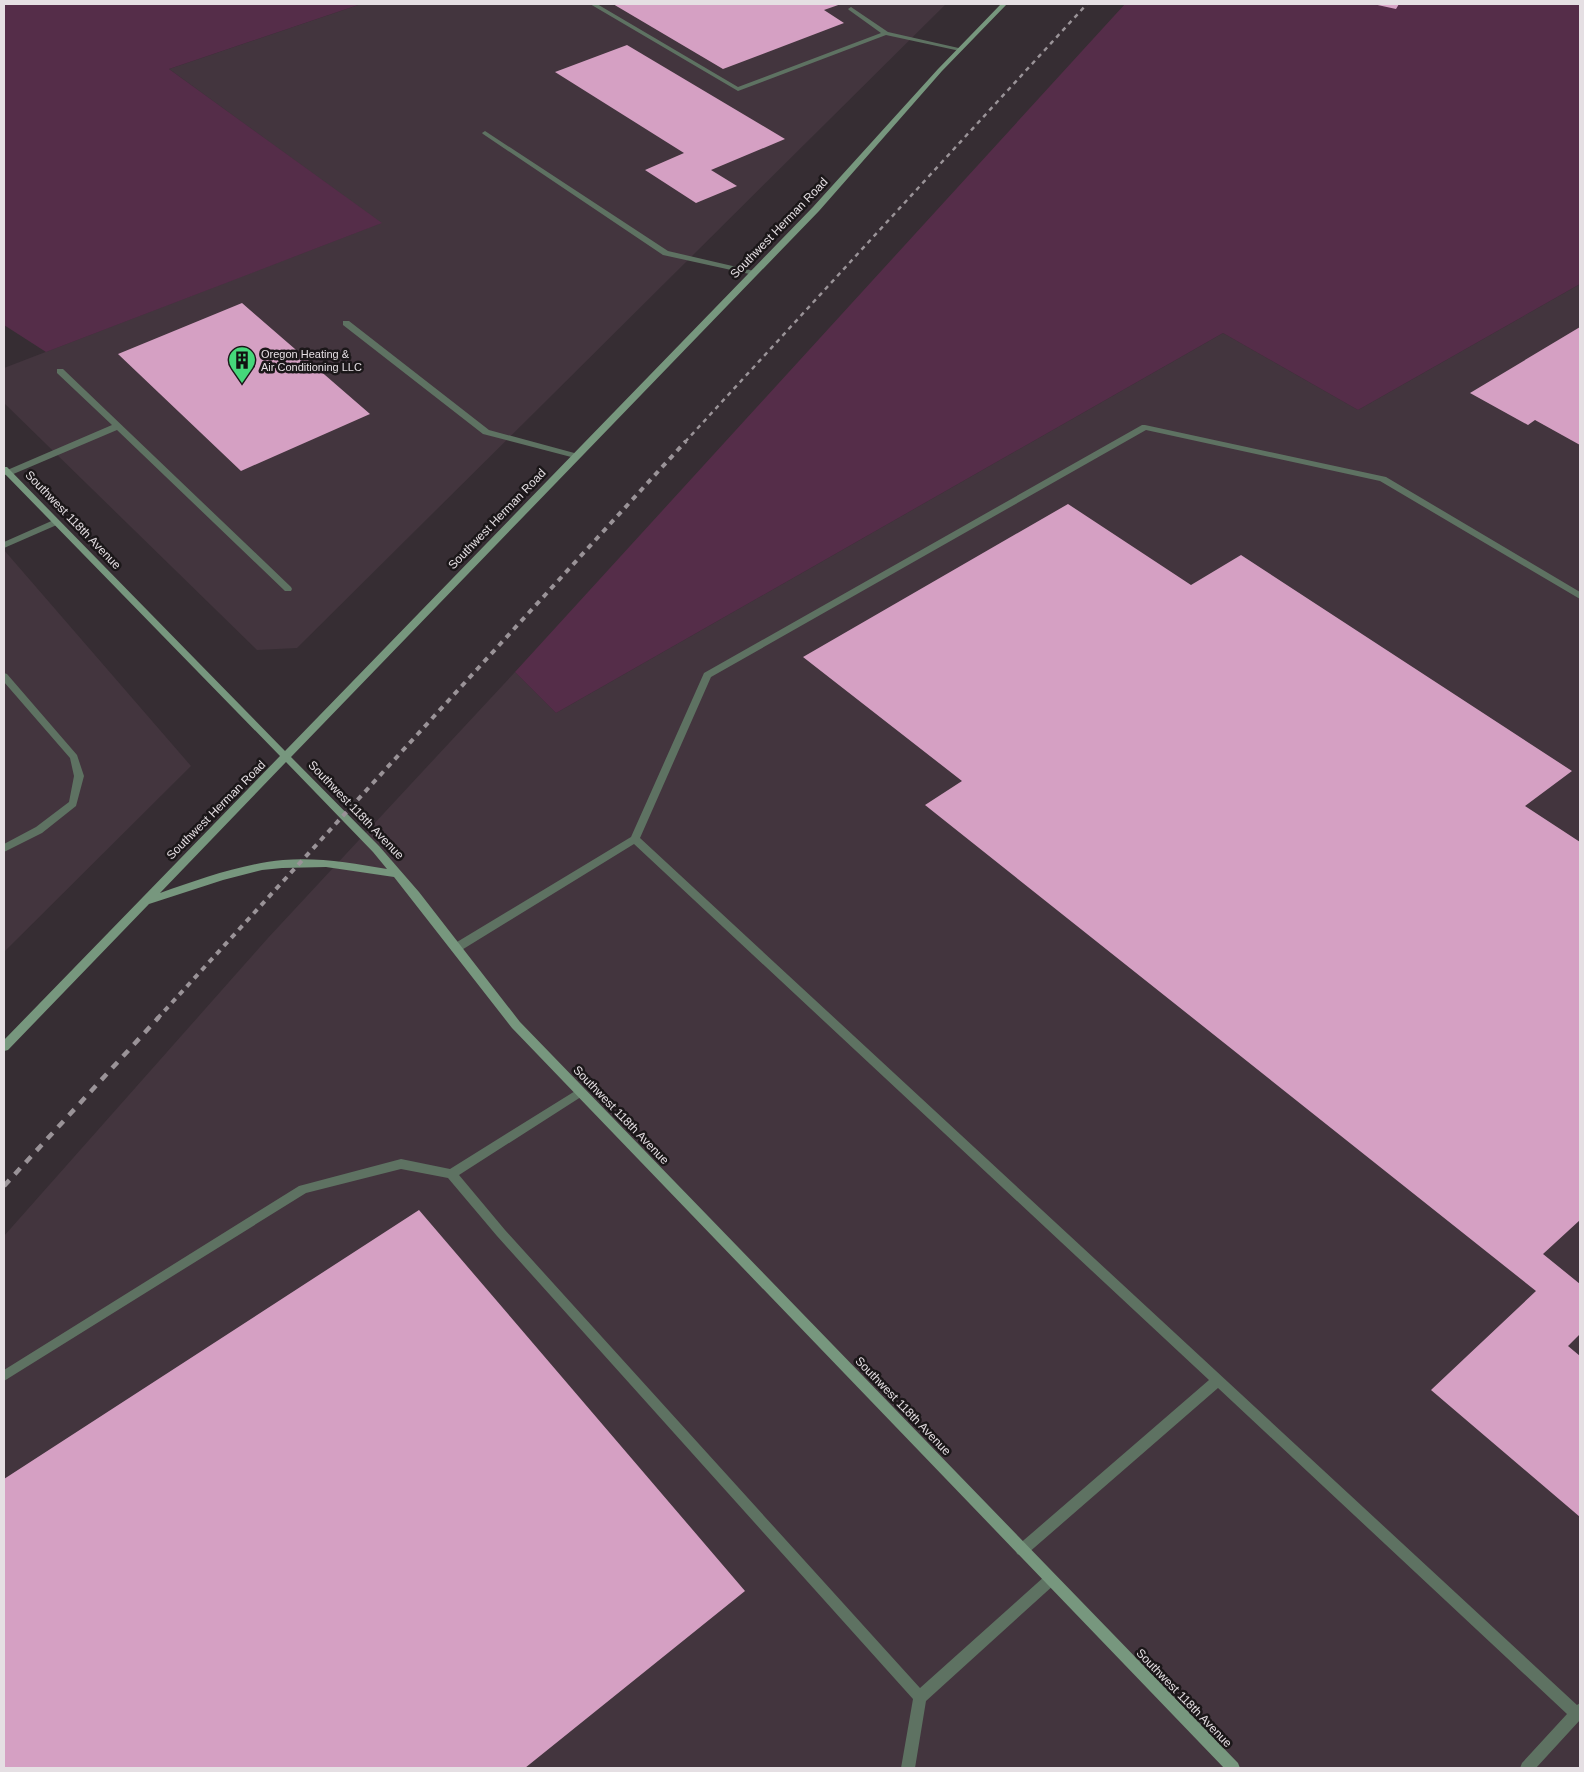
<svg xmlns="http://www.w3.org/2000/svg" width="1584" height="1772" viewBox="0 0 1584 1772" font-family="Arial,sans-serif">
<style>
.built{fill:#43353e}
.green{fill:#552d49}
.building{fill:#d5a0c3}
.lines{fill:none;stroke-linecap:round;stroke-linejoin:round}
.lane{fill:#5e7262;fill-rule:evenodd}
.secondary{fill:#77977e;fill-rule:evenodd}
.rail-far2{stroke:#9a9398;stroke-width:2.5;stroke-dasharray:4.5 4.5;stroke-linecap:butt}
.rail-far1{stroke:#9a9398;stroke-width:4;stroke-dasharray:5.5 5.5;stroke-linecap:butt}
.rail{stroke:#9a9398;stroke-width:4.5;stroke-dasharray:8 8;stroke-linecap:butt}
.labels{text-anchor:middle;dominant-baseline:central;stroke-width:5;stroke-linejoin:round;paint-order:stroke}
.far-poi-label{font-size:11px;fill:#e5dfe3;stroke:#1b1719;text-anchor:start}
.street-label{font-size:12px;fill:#e5dfe3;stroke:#1b1719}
</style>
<rect width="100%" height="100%" fill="#362d33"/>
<path class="built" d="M361 4H946L297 648 257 650 4 403V368L381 223 169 69Z
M1580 284V1768H4V1236L268 938 515 672 556 713 1223 333 1358 410Z
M4 550 191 766 4 952Z"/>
<path class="green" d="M4 4H361L169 69 382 223 46 352 4 325Z
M1125 4H1580V284L1358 410 1223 333 556 713 515 672Z"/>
<path class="building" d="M613 4H841L824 10 844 23 723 69Z
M1373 4H1399L1396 9Z
M627 45 785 139 711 170 737 186 696 203 645 170 684 153 555 72Z
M242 303 370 414 241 471 118 354Z
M1580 327V445L1535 420 1528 425 1470 393Z
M1068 504 1191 585 1241 555 1572 771 1525 806 1580 842V1220L1543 1254 1580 1284V1334L1568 1346 1580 1356V1517L1431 1390 1536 1291 925 805 962 781 803 657Z
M419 1210 745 1591 525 1768H4V1479Z"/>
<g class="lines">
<path class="lane" d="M590 4H597L738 87 881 33 849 10 848 9 851 7 888 32 963 49 960 51 886 35 738 91Z
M485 131 668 251 754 271 758 273 754 275 663 255 483 134 482 133Z
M343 321H349L489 430 578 454 579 456 575 458 483 434 343 325Z
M57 369H63L291 587 292 589 291 591H285L117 430 11 475H5V471L112 425 57 373Z
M1142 425H1145L1386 477 1580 592V599L1380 481 1146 430 711 677 640 838 1577 1705 1580 1703V1720L1536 1768H1520L1522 1763 1567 1714 1218 1388 1027 1554 1022 1556 1017 1554 1016 1550 1017 1546 1209 1380 634 844 460 951H452L451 948 452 945 631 837 704 673Z
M56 519 60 522 59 524 4 548V542Z
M4 673 7 674 77 755 84 776 76 806 42 833 4 852V844L36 827 69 802 74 776 70 758 4 682Z
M580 1088 584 1089 585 1092 584 1095 459 1175 505 1230 920 1688 1045 1576 1050 1574 1055 1576 1056 1580 1055 1584 926 1701 915 1768H901L913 1699 497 1236 448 1178 401 1169 306 1193 4 1381V1370L299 1186 401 1159 450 1169Z"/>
<path class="secondary" d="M1001 4H1007L942 71 819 211 291 757 379 846 419 892 520 1022 1238 1763 1240 1768H1224L512 1028 394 877 326 867 282 868 262 870 223 880 149 904 8 1050 4 1051V1040L280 756 4 473V467H7L285 751 813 207 938 69ZM286 762 373 852 387 869C352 863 318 857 283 860 241 864 200 879 160 893Z"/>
<path class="rail-far2" d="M685 442 1087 4"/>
<path class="rail-far1" d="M157 1019 686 441"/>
<path class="rail" d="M4 1186 159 1017"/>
</g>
<defs>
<g id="building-pin" transform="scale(1.4375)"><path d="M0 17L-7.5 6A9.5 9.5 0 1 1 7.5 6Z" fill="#45d77a" stroke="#1b1719"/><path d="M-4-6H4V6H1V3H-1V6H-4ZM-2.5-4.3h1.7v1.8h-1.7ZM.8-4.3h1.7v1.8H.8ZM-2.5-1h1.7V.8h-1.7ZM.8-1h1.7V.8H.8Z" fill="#111"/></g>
</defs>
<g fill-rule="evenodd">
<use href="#building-pin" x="242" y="360"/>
</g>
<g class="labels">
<g class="far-poi-label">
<text x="261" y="354">Oregon Heating &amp;<tspan x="261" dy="13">Air Conditioning LLC</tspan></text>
</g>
<g class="street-label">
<text transform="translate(779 228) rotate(-46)">Southwest Herman Road</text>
<text transform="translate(497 519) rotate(-46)">Southwest Herman Road</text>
<text transform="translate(73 520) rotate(46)">Southwest 118th Avenue</text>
<text transform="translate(216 810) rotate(-45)">Southwest Herman Road</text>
<text transform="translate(356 810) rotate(46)">Southwest 118th Avenue</text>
<text transform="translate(621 1115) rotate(46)">Southwest 118th Avenue</text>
<text transform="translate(903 1406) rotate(46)">Southwest 118th Avenue</text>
<text transform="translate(1184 1698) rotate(46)">Southwest 118th Avenue</text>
</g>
</g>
<rect width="1584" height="1772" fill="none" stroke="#e5dfe3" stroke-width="10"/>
</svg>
